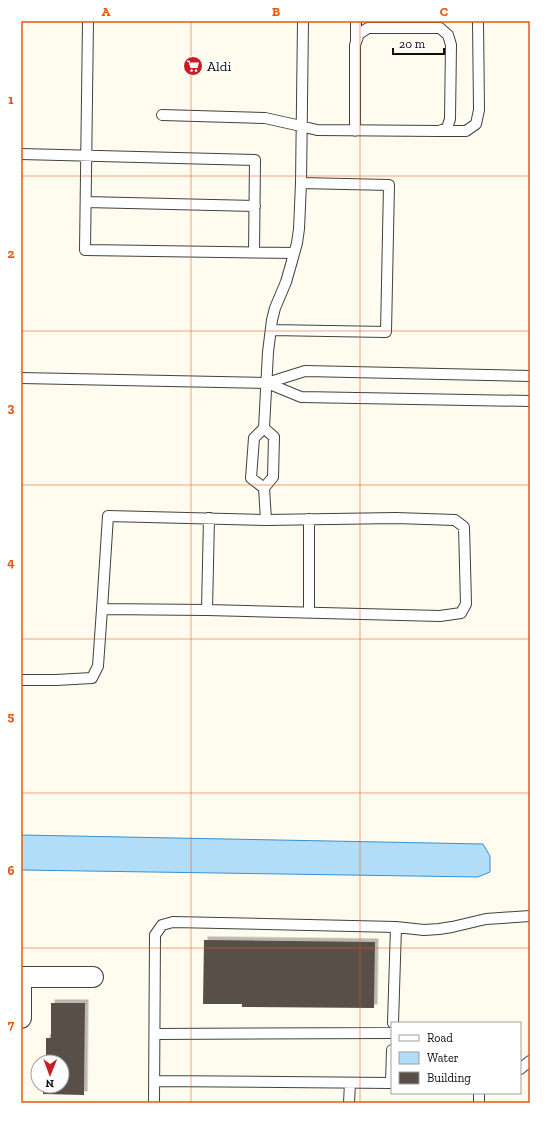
<svg xmlns="http://www.w3.org/2000/svg" width="551" height="1124" viewBox="0 0 551 1124" font-family="'Zilla Slab',serif">
<style>
.water{fill:#b1ddf9;stroke:#3492d4}
.building{fill:#584f4a;filter:url(#shadow)}
.lines{fill:none;stroke-linecap:round;stroke-linejoin:round}
.lane-casing{stroke:#414141;stroke-width:12}
.street-casing{stroke:#414141;stroke-width:22}
.lane{stroke:#fff;stroke-width:10}
.street{stroke:#fff;stroke-width:20}
.grid{fill:none;stroke:#e8590c;stroke-width:1;stroke-opacity:0.55}
.labels{text-anchor:middle;dominant-baseline:central;stroke-width:4;stroke-linejoin:round;paint-order:stroke}
.poi-label{font-size:14px;fill:#0e0e0e;stroke:#fff;text-anchor:start}
.neatline{fill:none;stroke:#e8590c;stroke-width:1.5}
.grid-label{font-size:13px;text-anchor:middle;font-weight:bold;fill:#e8590c}
</style>
<defs>
<filter id="shadow"><feDropShadow dx="3.5" dy="-3.5" stdDeviation="0" flood-color="#0004"/></filter>
</defs>
<rect width="100%" height="100%" fill="#fffcef"/>
<path class="water" d="M21 835 483 844 490 856V872L478 877 21 870Z"/>
<path class="building" d="M204 940 375 942 374 1008 242 1007V1004H203Z
M51 1003H85L84 1095 43 1094V1086H62V1062H46V1038H51Z"/>
<g class="lines">
<g class="lane-casing">
<path id="lane" d="M88 21 85 250 294 253
M356 41V21
M162 115 265 118 301 126 317 130 439 131 447 128 450 119 451 45 448 35 440 28H368L359 34 355 45V131
M441 131H466L476 124 479 110 478 21
M21 154 255 160 254 252
M86 202 255 206
M271 330 386 332 389 185 301 183
M21 378 267 383 305 371 530 376
M267 383 301 397 530 401
M264 428 274 437 273 477 264 488 251 478 254 438 264 428 268 352 272 320 275 308 286 282 292 261 297 243 299 229 301 183 303 21
M264 488 266 520 396 518 455 520 464 527 466 604 461 613 440 616 207 610 102 609 108 516 266 520
M309 519V612
M207 610 209 518
M21 680H56L92 678 98 666 102 609
M393 1023 396 927
M155 1034 392 1033
M520 1069 530 1061
M154 1081 392 1083
M391 1083 392 1050
M154 1103 155 935 162 925 173 922 396 927 424 930 439 929 452 927 486 919 530 916
M349 1103 350 1083
M479 1103V1093"/>
</g>
<g class="street-casing">
<path id="street" d="M21 977H93
M21 1018V977"/>
</g>
<use href="#lane" class="lane"/>
<use href="#street" class="street"/>
</g>
<path class="grid" d="M191 21V1103M360 21V1103M21 176H530M21 331H530M21 485H530M21 639H530M21 793H530M21 948H530"/>
<defs>
<g id="supermarket-disc" transform="scale(1)"><circle r="9.5" fill="#c61e23" stroke="#fff"/><path d="M-6-5.5h2.5l.6 2H6L4.5 2H-2.5L-4.4-4H-6ZM-1.5 3.2a1.3 1.3 0 1 0 .1 0ZM3 3.2a1.3 1.3 0 1 0 .1 0Z" fill="#fff"/></g>
</defs>
<g fill-rule="evenodd">
<use href="#supermarket-disc" x="193" y="66"/>
</g>
<g class="labels">
<g class="poi-label">
<text x="207" y="66">Aldi</text>
</g>
</g>
<rect width="551" height="1124" fill="none" stroke="#ffffff" stroke-width="44"/>
<rect x="391" y="1022" width="130" height="72" fill="#ffffff" stroke="#9f9f9f"/>
<rect x="399" y="1035" width="20" height="6" fill="#ffffff" stroke="#9f9f9f"/>
<text x="427" y="1042" font-size="12" fill="#0e0e0e">Road</text>
<rect x="399" y="1052" width="20" height="12" fill="#b1ddf9" stroke="#9f9f9f"/>
<text x="427" y="1062" font-size="12" fill="#0e0e0e">Water</text>
<rect x="399" y="1072" width="20" height="12" fill="#584f4a" stroke="#9f9f9f"/>
<text x="427" y="1082" font-size="12" fill="#0e0e0e">Building</text>
<g transform="translate(50 1074) rotate(181)"><circle r="19" fill="#ffffff" stroke="#9f9f9f"/>
<path d="M0-3L7 15L0 10L-7 15Z" fill="#c61e23"/>
<text y="-6" font-size="11" font-weight="bold" text-anchor="middle" fill="#0e0e0e">N</text>
</g>
<path d="M393 48v6h51v-6" fill="none" stroke="#0e0e0e" stroke-width="2"/>
<text x="399" y="48" font-size="12" fill="#0e0e0e" stroke="#ffffff" stroke-width="3" paint-order="stroke">20 m</text>
<rect x="22" y="22" width="507" height="1080" class="neatline"/>
<g class="grid-label">
<text x="106" y="16">A</text>
<text x="276" y="16">B</text>
<text x="444" y="16">C</text>
<text x="11" y="104">1</text>
<text x="11" y="258">2</text>
<text x="11" y="412">3</text>
<text x="11" y="567">4</text>
<text x="11" y="721">5</text>
<text x="11" y="875">6</text>
<text x="11" y="1029">7</text>
</g>
</svg>
